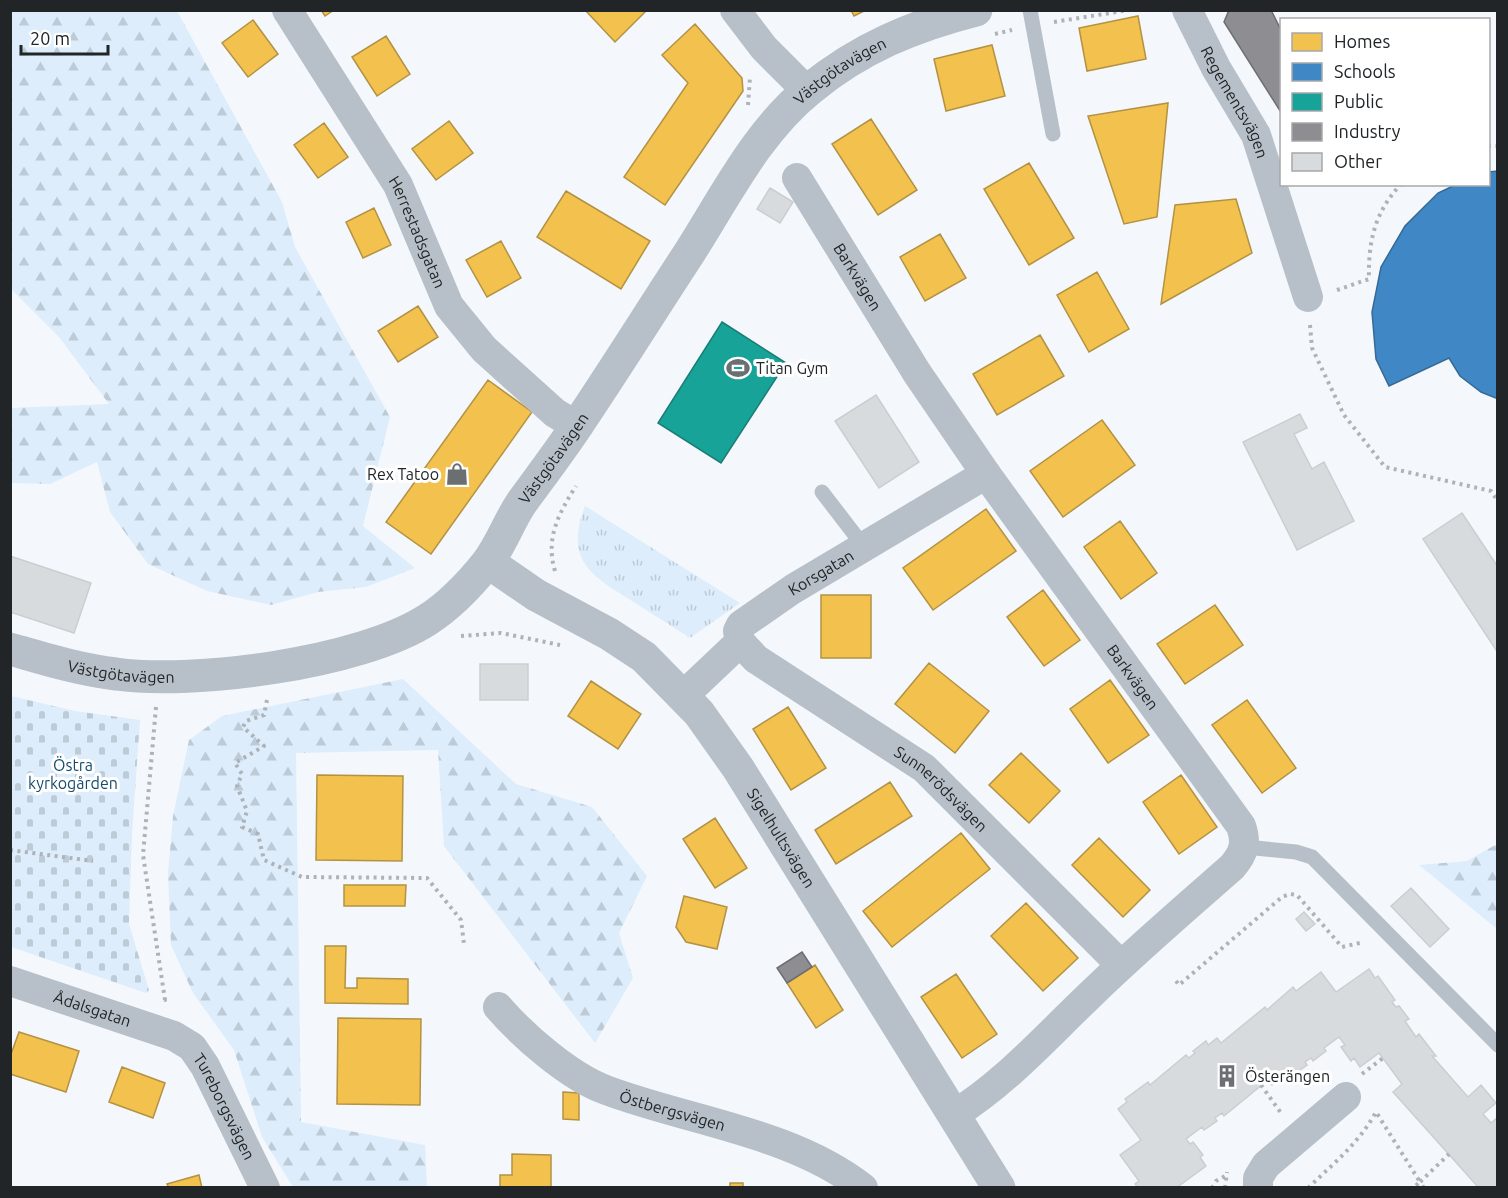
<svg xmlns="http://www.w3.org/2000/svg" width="1508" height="1198" viewBox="0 0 1508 1198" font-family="Ubuntu,sans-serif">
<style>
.forest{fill:url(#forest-firs)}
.cemetery{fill:url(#cemetery-stones)}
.park{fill:url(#park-tufts)}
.homes{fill:#f2c14e;stroke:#b39243;stroke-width:1.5}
.schools{fill:#3f88c5;stroke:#366a96;stroke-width:1.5}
.public{fill:#17a398;stroke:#1a7d76;stroke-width:1.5}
.industry{fill:#8d8d92;stroke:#6d6e72;stroke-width:1.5}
.building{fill:#d8dbde;stroke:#cbced1;stroke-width:1.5}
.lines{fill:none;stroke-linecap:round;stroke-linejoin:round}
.path{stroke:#adb3b9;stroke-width:4;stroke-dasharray:3 4.5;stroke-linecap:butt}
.service{stroke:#b7c0c8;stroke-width:15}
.minor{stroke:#b7c0c8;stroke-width:30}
.tertiary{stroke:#b7c0c8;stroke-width:33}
.labels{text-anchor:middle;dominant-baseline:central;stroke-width:6;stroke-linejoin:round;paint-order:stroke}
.street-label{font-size:16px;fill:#212528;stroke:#fff}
.poi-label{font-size:16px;fill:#212528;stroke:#fff;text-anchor:start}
.park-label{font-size:16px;fill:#184b6f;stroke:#fff}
</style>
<defs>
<pattern id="forest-firs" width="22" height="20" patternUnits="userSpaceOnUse" patternTransform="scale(1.5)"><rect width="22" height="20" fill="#ddedfb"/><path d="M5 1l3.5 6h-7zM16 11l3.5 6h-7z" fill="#bdcbd7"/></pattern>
<pattern id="cemetery-stones" width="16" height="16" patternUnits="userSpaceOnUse" patternTransform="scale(1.5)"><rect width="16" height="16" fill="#ddedfb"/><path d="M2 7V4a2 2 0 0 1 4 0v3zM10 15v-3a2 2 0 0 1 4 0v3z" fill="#bdcbd7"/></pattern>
<pattern id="park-tufts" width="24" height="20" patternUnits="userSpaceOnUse" patternTransform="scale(1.5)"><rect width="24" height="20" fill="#ddedfb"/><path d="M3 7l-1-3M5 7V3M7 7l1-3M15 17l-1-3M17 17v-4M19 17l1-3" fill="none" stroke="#bdcbd7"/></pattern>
</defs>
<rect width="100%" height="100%" fill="#f4f8fc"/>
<path class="forest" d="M11 10 177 11 282 202 295 247 390 417 363 526 415 568 366 587 318 592 271 605 207 591 148 564 110 512 97 462 50 484 11 483V408L109 404 59 337 11 289Z
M403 679 516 784 592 807 647 876 619 933 633 978 595 1043 444 846 438 750 296 753 301 1122 425 1145 427 1187H293L262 1137 234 1050 193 993 171 945 168 873 173 816 189 740 222 716Z
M1497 844V929L1419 865 1467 861Z"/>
<path class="cemetery" d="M11 696 75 711 140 720 132 834 129 924 149 990 146 993 11 947Z"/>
<path class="park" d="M585 506 740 603 690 638C671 626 651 613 632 601 591 575 564 561 585 506Z"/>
<path class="homes" d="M321 10H334L325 16Z
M585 10H647L615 42Z
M851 10H866L854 16Z
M1138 16 1146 59 1087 71 1079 28Z
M253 20 278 54 248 77 222 43Z
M695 24 742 78 743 91 665 205 624 177 688 83 662 55Z
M386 36 410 74 377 96 352 57Z
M992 45 1005 96 946 111 934 59Z
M1168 103 1157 217 1124 224 1088 116Z
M871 119 917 190 878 215 832 144Z
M449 121 473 153 436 180 412 149Z
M324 123 348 157 318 178 294 145Z
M1029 163 1074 238 1029 265 984 189Z
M566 191 650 241 621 289 537 237Z
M1236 199 1252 253 1161 304 1175 205Z
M374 208 391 245 363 258 346 222Z
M940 234 966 278 925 301 900 257Z
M501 241 521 278 487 297 466 260Z
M1097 272 1129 329 1089 352 1057 295Z
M418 306 438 337 398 362 378 331Z
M1040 335 1064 376 997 415 973 374Z
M488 380 532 412 431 554 386 522Z
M1102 420 1135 465 1063 517 1030 471Z
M986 509 1016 551 933 610 903 568Z
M1120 521 1157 573 1121 599 1084 547Z
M1043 590 1080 640 1044 666 1007 617Z
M821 595H871V658H821Z
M1215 605 1243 645 1185 684 1157 644Z
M929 663 989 711 955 753 895 704Z
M1110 680 1149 735 1108 763 1070 709Z
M591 681 641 714 618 749 568 716Z
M1247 700 1296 768 1262 793 1212 725Z
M788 707 826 768 791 790 753 729Z
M1021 753 1060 791 1029 823 989 785Z
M317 775 403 776 402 861 316 860Z
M1181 775 1217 827 1179 854 1143 802Z
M890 782 912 816 836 864 815 830Z
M715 818 747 868 715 888 683 839Z
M961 833 990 869 892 947 863 911Z
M1099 838 1150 890 1123 917 1072 865Z
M344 885H406L405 906H344Z
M684 896 727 907 717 949 686 942 676 927Z
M1026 903 1078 958 1043 991 991 936Z
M325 946H346L345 988H357V978L408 979V1004L325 1003Z
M815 965 843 1010 816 1028 787 983Z
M956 974 997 1034 962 1058 921 997Z
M338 1018 421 1019 420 1105 337 1104Z
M19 1032 79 1051 66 1092 10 1074V1057Z
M122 1067 165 1083 153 1118 109 1102Z
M563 1092 579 1093V1120L563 1119Z
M512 1154 551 1155V1188H500V1175H512Z
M199 1175 202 1188H169L167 1184Z
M730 1183H743V1188H730Z"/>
<path class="schools" d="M1498 171V399L1481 392 1460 376 1449 358 1389 386 1376 359 1372 312 1381 267 1405 226 1438 193 1457 184H1488V172Z"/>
<path class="public" d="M722 322 786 363 721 463 658 423Z"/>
<path class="industry" d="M1229 10H1271L1282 32V114L1224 22Z
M802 952 812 967 787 983 777 968Z"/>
<path class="building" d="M770 188 793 202 780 223 757 209Z
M876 395 919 462 879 488 835 421Z
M1300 414 1307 428 1294 434 1312 469 1324 462 1354 521 1297 550 1243 442Z
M1462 513 1498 567V653L1423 539Z
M10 556 91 583 74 633 10 612Z
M480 664H528V700H480Z
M1411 888 1449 929 1430 947 1391 906Z
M1304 912 1315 924 1306 931 1296 919Z
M1369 969 1375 978 1378 976 1395 1000 1392 1002 1396 1007 1399 1006 1409 1019 1405 1021 1416 1037 1419 1034 1436 1056H1432L1468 1097 1481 1085 1496 1103 1483 1114 1491 1123 1498 1117V1188H1479L1393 1092 1402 1084 1379 1053 1360 1067 1354 1058 1351 1061 1341 1047 1345 1045 1339 1037 1324 1048 1326 1051 1313 1061 1311 1058 1305 1062 1307 1065 1283 1082 1281 1079 1272 1085 1268 1080 1224 1116 1222 1113 1215 1118 1217 1121 1204 1130 1202 1127 1186 1139 1190 1144 1193 1142 1203 1155 1200 1157 1206 1166 1176 1188H1138L1135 1184 1139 1181 1120 1155 1141 1140 1118 1109 1127 1102 1125 1099 1148 1082 1150 1085 1186 1055 1189 1058 1195 1053 1193 1051 1206 1041 1208 1045 1217 1038 1221 1043 1265 1007 1267 1010 1293 987 1296 991 1321 972 1336 992Z"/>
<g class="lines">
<path class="path" d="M1054 22 1129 10
M995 34 1012 30
M748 105 750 77
M1488 146H1498
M1337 290 1369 279C1368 241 1375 212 1401 184
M1310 325 1312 348 1344 415 1385 467 1491 491 1498 501
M555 571C545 538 559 513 576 486
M461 636 501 633 560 645
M267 700 264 715 246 721 243 727 264 746 235 763 242 774 237 786 247 811 242 827 258 834 264 860 302 877 427 878 461 920 464 944
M156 707 143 855 165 1000 161 998
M10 850 93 861
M1176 981 1179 985 1282 897 1290 894 1297 895 1342 947 1364 942
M1362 1074 1383 1058
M1261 1085 1281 1113
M1212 1188 1216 1181 1225 1176
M1225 1188 1227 1172
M1308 1188C1333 1164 1359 1143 1376 1112L1420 1182 1413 1188
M1424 1188 1420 1182 1449 1154"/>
<path class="service" d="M1030 10 1053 134
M822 492 865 548
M1245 847 1296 852 1312 857 1498 1045"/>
<g class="minor">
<path id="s1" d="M287 10 398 185 449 306 484 349 555 413 577 426"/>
<path d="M735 10 764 48 807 91"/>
<path id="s2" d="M1187 10 1216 68 1256 135 1308 297"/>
<path id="s3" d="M797 178 917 373 986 474 1241 826C1247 843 1244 853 1232 867 1184 909 1135 951 1089 996 1047 1036 1005 1083 955 1114"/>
<path id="s4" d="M740 642 756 659 924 768 1121 965"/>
<path id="s5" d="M683 696 740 642 738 631 741 625 793 589 986 474"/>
<path id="s6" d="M10 981 174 1036 192 1047 205 1066 265 1188"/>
<path id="s7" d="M498 1007C523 1036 570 1077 606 1090 688 1121 792 1132 863 1188"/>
<path d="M1258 1188V1178L1266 1165 1346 1097"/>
</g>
<g class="tertiary">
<path id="s8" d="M488 562 536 595 609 634 644 657 699 713 738 768 999 1188"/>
<path id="s9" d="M10 649C45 659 80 670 116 674 194 685 360 663 427 620 449 606 471 583 487 563 501 545 509 521 522 502 541 476 560 451 578 424 615 369 650 313 686 258 723 201 756 132 810 89 860 48 913 26 976 10"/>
</g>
</g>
<defs>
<g id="stadium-bare" transform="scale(1.8)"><path d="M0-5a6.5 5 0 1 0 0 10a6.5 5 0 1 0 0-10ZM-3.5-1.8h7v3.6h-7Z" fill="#6b6f72" stroke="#fff" stroke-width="2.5" paint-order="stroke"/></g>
<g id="shop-bare" transform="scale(1.8)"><path d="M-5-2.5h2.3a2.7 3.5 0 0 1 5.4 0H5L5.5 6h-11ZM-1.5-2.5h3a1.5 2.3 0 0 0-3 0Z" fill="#6b6f72" stroke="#fff" stroke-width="2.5" paint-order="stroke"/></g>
<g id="building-bare" transform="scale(1.8)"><path d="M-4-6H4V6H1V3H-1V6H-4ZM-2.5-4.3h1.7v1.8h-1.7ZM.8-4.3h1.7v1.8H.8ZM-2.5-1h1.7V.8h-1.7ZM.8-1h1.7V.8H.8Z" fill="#6b6f72" stroke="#fff" stroke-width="2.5" paint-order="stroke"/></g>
</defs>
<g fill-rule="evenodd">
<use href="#stadium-bare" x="738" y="368"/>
<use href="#shop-bare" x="457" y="474"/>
<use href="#building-bare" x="1227" y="1076"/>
</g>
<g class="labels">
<g class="street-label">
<text stroke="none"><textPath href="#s9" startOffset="1122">Västgötavägen</textPath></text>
<text stroke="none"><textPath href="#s2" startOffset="104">Regementsvägen</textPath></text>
<text stroke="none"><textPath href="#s1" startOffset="258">Herrestadsgatan</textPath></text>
<text stroke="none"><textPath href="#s3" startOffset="116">Barkvägen</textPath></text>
<text stroke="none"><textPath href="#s9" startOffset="636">Västgötavägen</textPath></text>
<text stroke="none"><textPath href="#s5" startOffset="192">Korsgatan</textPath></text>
<text stroke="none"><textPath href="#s9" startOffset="114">Västgötavägen</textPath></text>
<text stroke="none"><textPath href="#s3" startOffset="602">Barkvägen</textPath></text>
<text stroke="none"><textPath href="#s4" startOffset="250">Sunnerödsvägen</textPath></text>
<text stroke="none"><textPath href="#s8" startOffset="411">Sigelhultsvägen</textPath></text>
<text stroke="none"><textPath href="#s6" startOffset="87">Ådalsgatan</textPath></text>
<text stroke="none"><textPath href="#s6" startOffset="262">Tureborgsvägen</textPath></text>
<text stroke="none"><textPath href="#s7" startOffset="207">Östbergsvägen</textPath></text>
</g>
<g class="poi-label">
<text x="756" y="368">Titan Gym</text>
<text x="439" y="474" text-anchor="end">Rex Tatoo</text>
<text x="1245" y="1076">Österängen</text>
</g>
<g class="park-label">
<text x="73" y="765">Östra<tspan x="73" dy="18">kyrkogården</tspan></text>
</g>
</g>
<rect width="1508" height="1198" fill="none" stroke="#212528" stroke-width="24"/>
<rect x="1280" y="18" width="210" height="168" fill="#ffffff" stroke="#a6a8a9" stroke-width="1.5"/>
<rect x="1292" y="33" width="30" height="18" fill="#f2c14e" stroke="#a6a8a9" stroke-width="1.5"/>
<text x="1334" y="48" font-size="18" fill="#212528">Homes</text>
<rect x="1292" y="63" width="30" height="18" fill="#3f88c5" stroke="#a6a8a9" stroke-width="1.5"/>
<text x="1334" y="78" font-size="18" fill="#212528">Schools</text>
<rect x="1292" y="93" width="30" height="18" fill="#17a398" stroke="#a6a8a9" stroke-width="1.5"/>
<text x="1334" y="108" font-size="18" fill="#212528">Public</text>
<rect x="1292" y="123" width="30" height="18" fill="#8d8d92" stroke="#a6a8a9" stroke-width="1.5"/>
<text x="1334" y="138" font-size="18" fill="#212528">Industry</text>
<rect x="1292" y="153" width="30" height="18" fill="#d8dbde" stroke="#a6a8a9" stroke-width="1.5"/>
<text x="1334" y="168" font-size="18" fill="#212528">Other</text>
<path d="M21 45v9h87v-9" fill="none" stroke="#212528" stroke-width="3"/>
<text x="30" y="45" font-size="18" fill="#212528" stroke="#ffffff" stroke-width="4.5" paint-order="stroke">20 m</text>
</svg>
